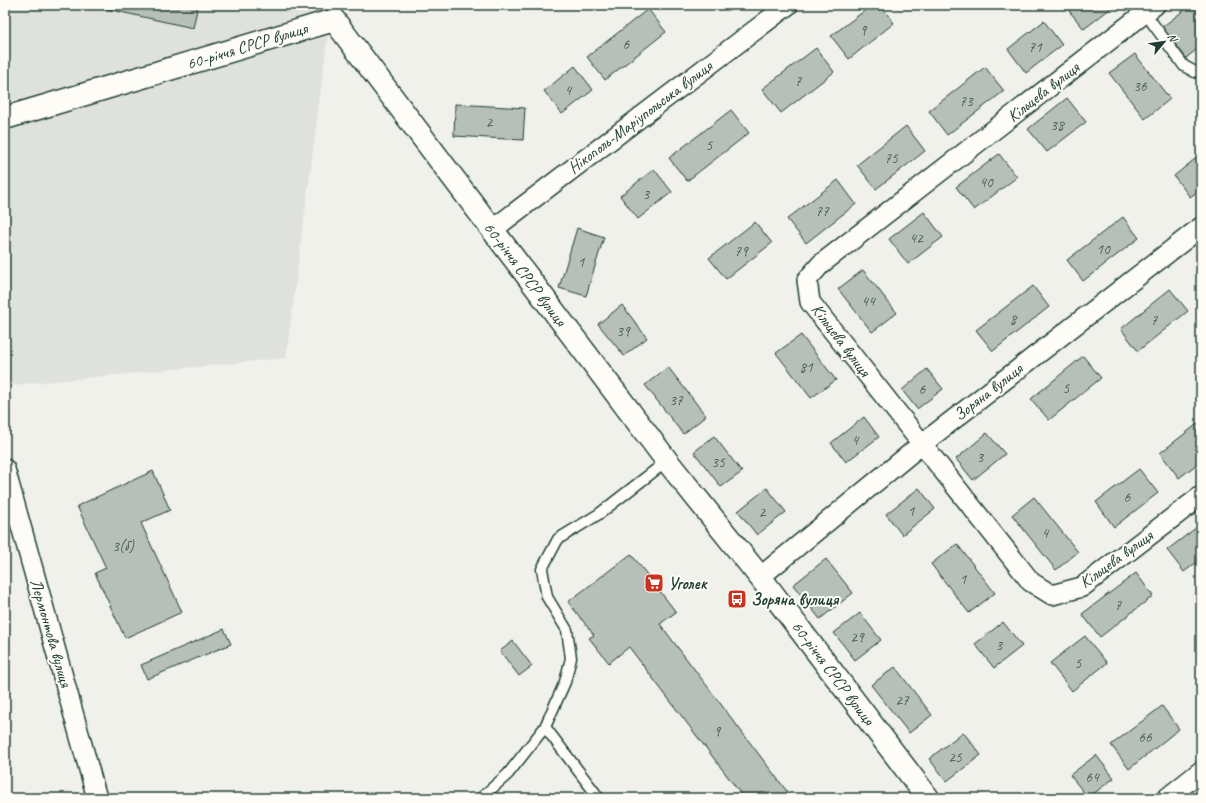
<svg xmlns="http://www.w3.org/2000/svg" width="1206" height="803" viewBox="0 0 1206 803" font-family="Caveat,sans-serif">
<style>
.built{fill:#dfe2dc}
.building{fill:#b6bfb8;stroke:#1f3d34}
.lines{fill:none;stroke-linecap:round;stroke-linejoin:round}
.lane-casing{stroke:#1f3d34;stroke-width:13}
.street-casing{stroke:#1f3d34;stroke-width:22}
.secondary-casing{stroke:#1f3d34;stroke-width:25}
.lane{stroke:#fdfcf7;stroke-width:10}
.street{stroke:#fdfcf7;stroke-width:19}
.secondary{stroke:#fdfcf7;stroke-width:22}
.labels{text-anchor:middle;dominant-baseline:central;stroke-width:4;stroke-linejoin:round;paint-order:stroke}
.number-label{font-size:15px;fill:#455e55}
.street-label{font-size:17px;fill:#1f3d34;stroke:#fdfcf7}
.poi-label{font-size:17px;font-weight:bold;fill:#1f3d34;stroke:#fdfcf7;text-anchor:start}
</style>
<rect width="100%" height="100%" fill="#f0f1eb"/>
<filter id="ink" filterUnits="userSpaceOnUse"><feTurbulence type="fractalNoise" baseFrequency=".025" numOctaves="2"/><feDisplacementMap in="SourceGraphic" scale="8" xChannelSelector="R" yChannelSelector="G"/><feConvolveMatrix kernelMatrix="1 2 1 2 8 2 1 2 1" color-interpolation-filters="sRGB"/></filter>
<g filter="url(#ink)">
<path class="built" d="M5 5H332L286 358 5 386Z"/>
<path class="building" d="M89 5H198L193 28Z
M872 5H880L894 23 849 59 831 36Z
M1066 5H1115L1084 29 1065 6Z
M1191 5H1201V46L1186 58 1162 27Z
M648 9 666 32 605 80 587 57Z
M1044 21 1062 45 1026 73 1008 49Z
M816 48 834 72 781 113 762 89Z
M1135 54 1170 99 1145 119 1109 73Z
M575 66 593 90 562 114 544 91Z
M985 67 1004 91 947 135 929 111Z
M1067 98 1086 122 1047 152 1028 129Z
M455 104 525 108 523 140 454 136Z
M731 110 749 133 687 181 669 158Z
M906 126 925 151 876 189 857 165Z
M999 154 1017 177 974 210 956 187Z
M1201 154V189L1190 197 1174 176Z
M654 169 672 192 638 219 620 196Z
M838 180 856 204 806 243 787 219Z
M924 212 943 237 908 264 889 239Z
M1123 217 1139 238 1083 281 1067 260Z
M755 222 772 243 726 279 709 258Z
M577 228 604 237 586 296 559 288Z
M863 270 897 313 872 332 838 289Z
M1033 286 1049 307 993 351 976 330Z
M1170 289 1188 311 1138 351 1121 329Z
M622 305 647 338 624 356 598 324Z
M801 335 836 380 811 398 776 353Z
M1083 356 1101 378 1049 420 1031 399Z
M668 367 706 416 683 434 645 385Z
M927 369 943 389 917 409 902 390Z
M864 417 879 437 846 462 831 443Z
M1201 421V461L1179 478 1160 453Z
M987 433 1005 454 973 480 956 459Z
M714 436 742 472 721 487 694 452Z
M1139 469 1158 493 1114 527 1096 502Z
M153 471 170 510 141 523 182 612 125 638 95 573 106 568 77 506Z
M767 488 786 512 757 535 738 511Z
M919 488 935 509 902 535 886 514Z
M1034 497 1078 552 1056 570 1012 515Z
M1201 524V559L1184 572 1167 550Z
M957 544 995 593 969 613 931 564Z
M631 554 676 612 660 624 792 798H744L629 647 609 663 589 638 594 635 568 602Z
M826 559 853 593 820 619 793 585Z
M1136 573 1153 596 1100 637 1082 614Z
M860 613 881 640 855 660 834 633Z
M1003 622 1022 646 994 668 975 644Z
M224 629 231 644 147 679 141 665Z
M1085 636 1107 663 1072 691 1050 663Z
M513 641 532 666 519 676 500 651Z
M895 667 932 715 909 733 871 685Z
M1162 706 1179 729 1129 769 1111 745Z
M963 732 981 755 947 781 929 759Z
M1096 755 1114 778 1088 798 1070 775Z"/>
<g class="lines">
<g class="lane-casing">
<path id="lane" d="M1145 13 1184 66 1195 72 1201 71
M334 20 337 5
M545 727 599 798
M481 798 508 774 545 727 565 682 571 658 567 630 547 597 542 569 558 539 599 514 667 461"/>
</g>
<g class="street-casing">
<path id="street" d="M1155 5 821 264 807 280 810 302 1031 582 1052 595 1082 587 1201 496
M492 230 788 5
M5 469 97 798
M760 577 922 444 1201 227
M1167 798 1201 771"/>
</g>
<g class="secondary-casing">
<path id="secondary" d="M5 118 334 20 667 461 760 577 928 798"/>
</g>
<use href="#lane" class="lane"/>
<use href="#street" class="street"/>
<use href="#secondary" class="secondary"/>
</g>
</g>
<defs>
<g id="supermarket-square" transform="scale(1)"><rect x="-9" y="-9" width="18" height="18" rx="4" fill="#c8321e" stroke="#fdfcf7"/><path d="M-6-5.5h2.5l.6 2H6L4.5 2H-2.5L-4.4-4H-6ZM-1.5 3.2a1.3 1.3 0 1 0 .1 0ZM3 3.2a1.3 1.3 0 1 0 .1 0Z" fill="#fff"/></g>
<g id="bus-square" transform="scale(1)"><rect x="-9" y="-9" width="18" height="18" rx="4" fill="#c8321e" stroke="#fdfcf7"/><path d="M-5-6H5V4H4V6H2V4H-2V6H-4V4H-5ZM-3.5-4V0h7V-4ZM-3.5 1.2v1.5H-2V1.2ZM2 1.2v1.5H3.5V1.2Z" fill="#fff"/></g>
</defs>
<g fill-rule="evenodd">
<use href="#supermarket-square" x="654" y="583"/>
<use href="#bus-square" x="737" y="599"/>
</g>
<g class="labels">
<g class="number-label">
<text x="863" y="30">9</text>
<text x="626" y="44">6</text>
<text x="1035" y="47">71</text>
<text x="798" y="81">7</text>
<text x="1140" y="86">36</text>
<text x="568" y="90">4</text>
<text x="966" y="101">73</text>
<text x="489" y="122">2</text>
<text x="1057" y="125">38</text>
<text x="709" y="145">5</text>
<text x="891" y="158">75</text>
<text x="986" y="182">40</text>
<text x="646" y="194">3</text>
<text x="822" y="211">77</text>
<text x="916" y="238">42</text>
<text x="1103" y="249">10</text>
<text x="741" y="251">79</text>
<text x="581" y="262">1</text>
<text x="868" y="301">44</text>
<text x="1013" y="319">8</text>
<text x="1154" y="320">7</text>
<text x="623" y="331">39</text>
<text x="806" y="367">81</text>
<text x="1066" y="388">5</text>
<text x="922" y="389">6</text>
<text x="676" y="400">37</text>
<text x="855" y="440">4</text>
<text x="980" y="457">3</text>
<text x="718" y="462">35</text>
<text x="1127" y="497">6</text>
<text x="911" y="511">1</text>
<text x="762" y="512">2</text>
<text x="1045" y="533">4</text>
<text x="123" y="546">3(б)</text>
<text x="963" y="579">1</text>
<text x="1118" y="605">7</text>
<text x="857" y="637">29</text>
<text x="999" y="645">3</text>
<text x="1078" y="663">5</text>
<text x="902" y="700">27</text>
<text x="717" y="731">9</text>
<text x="1145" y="737">66</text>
<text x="955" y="757">25</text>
<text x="1092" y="777">64</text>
</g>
<g class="street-label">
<text transform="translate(247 46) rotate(-17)">60-річчя СРСР вулиця</text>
<text transform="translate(1043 92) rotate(-38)">Кільцева вулиця</text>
<text transform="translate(640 117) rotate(-37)">Нікополь-Маріупольська вулиця</text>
<text transform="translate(525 274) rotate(53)">60-річчя СРСР вулиця</text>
<text transform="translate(841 340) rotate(53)">Кільцева вулиця</text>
<text transform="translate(988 392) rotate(-38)">Зоряна вулиця</text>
<text transform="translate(1116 559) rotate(-36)">Кільцева вулиця</text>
<text transform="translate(51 633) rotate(74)">Лермонтова вулиця</text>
<text transform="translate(833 673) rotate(53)">60-річчя СРСР вулиця</text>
</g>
<g class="poi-label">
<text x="668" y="583">Уголек</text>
<text x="751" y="599">Зоряна вулиця</text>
</g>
</g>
<rect width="1206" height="803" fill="none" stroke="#fdfcf7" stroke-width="20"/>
<rect x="10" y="10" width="1186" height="783" fill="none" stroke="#1f3d34" stroke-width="1.5" filter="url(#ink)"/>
<g transform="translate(1164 42) rotate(61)" stroke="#fdfcf7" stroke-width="3" paint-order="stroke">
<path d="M0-3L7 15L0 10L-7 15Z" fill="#1f3d34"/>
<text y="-6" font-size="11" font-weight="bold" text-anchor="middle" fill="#1f3d34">N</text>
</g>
</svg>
